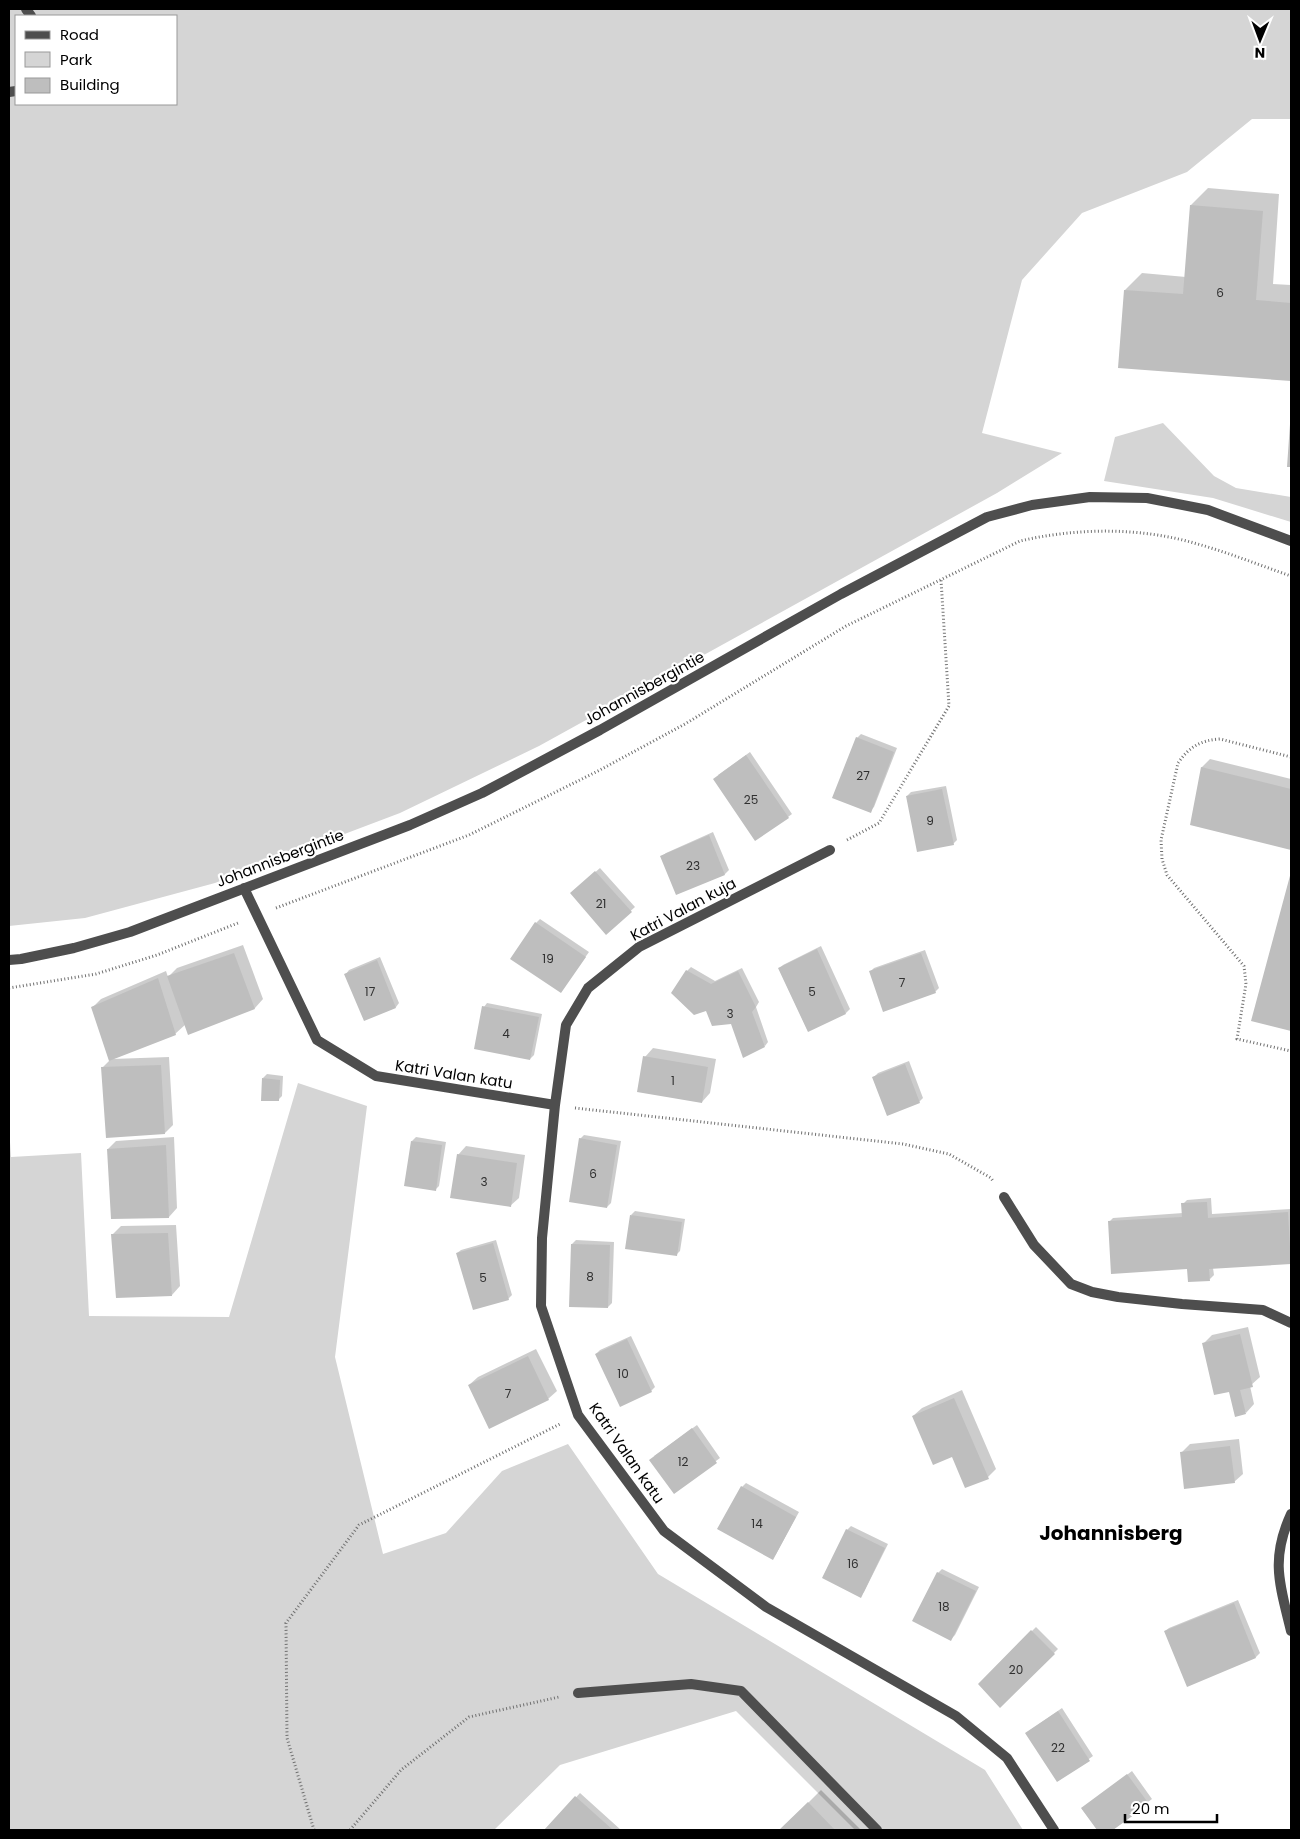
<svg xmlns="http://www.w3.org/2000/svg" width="1300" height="1839" viewBox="0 0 1300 1839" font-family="Poppins,sans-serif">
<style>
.green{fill:#d5d5d5;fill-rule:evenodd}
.shadow{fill:#0003}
.building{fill:#bebebe}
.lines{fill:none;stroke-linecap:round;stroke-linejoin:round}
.path{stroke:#707070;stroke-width:3;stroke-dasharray:1 2.5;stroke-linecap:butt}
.service{stroke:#4e4e4e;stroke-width:10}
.minor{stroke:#4e4e4e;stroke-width:10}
.labels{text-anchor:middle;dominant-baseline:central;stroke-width:4.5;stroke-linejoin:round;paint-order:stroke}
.number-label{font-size:12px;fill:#303030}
.street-label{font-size:15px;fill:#000;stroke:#fff}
.district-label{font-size:20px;font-weight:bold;fill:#000;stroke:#fff}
</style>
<rect width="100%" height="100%" fill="#fff"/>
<path class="green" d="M9 9H1291V119H1252L1187 172 1082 213 1022 280 982 433 1062 453 997 493 539 746 400 813 215 883 85 918 9 926ZM16 16H176V104H16Z
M1163 423 1214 476 1236 488 1291 497V522L1213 498 1104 481 1115 437Z
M298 1083 367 1106 335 1357 383 1554 446 1533 502 1471 568 1444 658 1574 985 1770 1023 1830H855L736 1711 560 1765 494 1830H9V1127L11 1157 81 1153 89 1316 229 1317Z"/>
<path class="shadow" d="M1208 188 1279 194 1273 284 1291 285V380L1119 367 1125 290 1142 273 1186 277 1191 205Z
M861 734 897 748 874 807 870 811 857 738Z
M750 752 792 814 788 817 718 775Z
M1210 759 1291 779V849L1191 824 1202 767Z
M946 786 957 840 953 844 907 796 911 792Z
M713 832 729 870 725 874 677 893 662 856 666 853Z
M600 868 635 907 606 933 575 890Z
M1291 875V1030L1252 1020Z
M540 919 589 952 561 991 536 923Z
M243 945 263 999 255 1008 189 1033 186 1024 175 1034 112 1059 169 1057 173 1125 165 1133 102 1068 110 1060 93 1007 101 999 166 971 168 977 177 968Z
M821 946 850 1009 846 1013 808 1031 779 969 783 965Z
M925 950 939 988 935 992 870 972 874 968Z
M380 957 399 1003 396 1007 364 1019 346 974 349 970Z
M691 967 715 981 742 968 759 1002 756 1007 768 1042 765 1046 732 1023 687 971Z
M487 1003 542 1014 534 1055 530 1059 484 1007Z
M653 1048 716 1059 710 1093 702 1102 645 1057Z
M909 1061 923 1098 919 1102 874 1077 878 1073Z
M267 1074 283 1076 282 1096 278 1100 263 1078Z
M584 1135 621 1141 611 1203 607 1207 580 1139Z
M174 1137 177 1208 169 1217 108 1149 116 1141Z
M416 1137 446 1142 439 1186 435 1190 412 1141Z
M466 1146 525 1155 519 1198 510 1206 458 1155Z
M1211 1198 1212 1214 1291 1209V1263L1213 1268 1214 1275 1210 1279 1109 1222 1113 1218 1183 1213V1204L1187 1200Z
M635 1211 685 1219 680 1251 676 1255 631 1215Z
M176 1225 180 1286 172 1295 113 1234 121 1226Z
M496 1240 512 1295 508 1299 457 1253 461 1250Z
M576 1240 614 1242 612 1303 608 1307 572 1244Z
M1248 1327 1260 1377 1250 1386 1254 1404 1246 1413 1230 1390 1203 1344 1212 1335Z
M631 1336 655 1387 651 1391 596 1354 600 1350Z
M536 1349 557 1391 548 1399 469 1385 478 1377Z
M962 1390 996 1469 988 1477 952 1455 913 1416 922 1408Z
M697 1425 720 1458 674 1492 654 1456Z
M1239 1439 1243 1474 1234 1482 1181 1453 1190 1444Z
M746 1483 799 1512 776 1554 772 1558 742 1487Z
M851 1526 888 1544 864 1592 860 1596 823 1577 847 1530Z
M942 1569 979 1587 955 1635 951 1639 938 1573Z
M1238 1600 1260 1653 1256 1657 1188 1685 1165 1631 1169 1628Z
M1036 1627 1058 1649 1000 1706 979 1684Z
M1062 1708 1093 1756 1058 1781 1026 1733Z
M1132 1771 1152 1799 1111 1830H1098L1082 1809Z
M821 1790 861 1830H781Z
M580 1793 621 1830H546Z"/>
<path class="building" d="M1190 205 1263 211 1256 300 1291 303V381L1118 368 1124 290 1183 294Z
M1290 424H1291V467H1287Z
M856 737 894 752 871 813 832 798Z
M746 755 789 818 755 841 713 779Z
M1201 767 1291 789V850L1190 825Z
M942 789 954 845 917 852 906 796Z
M709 835 725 875 676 895 660 856Z
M595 871 632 912 606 935 570 893Z
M1291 872V1031L1251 1021Z
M535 922 586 957 561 993 510 959Z
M817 949 846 1014 808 1032 778 968Z
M234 953 255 1009 188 1035 167 976Z
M921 953 936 993 883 1012 869 971Z
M377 960 396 1008 364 1021 344 974Z
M686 970 711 984 738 971 756 1007 752 1012 765 1047 743 1058 731 1024 712 1026 706 1011 694 1015 671 993Z
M158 978 176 1035 109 1061 91 1007Z
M482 1006 539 1017 530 1060 474 1049Z
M643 1056 708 1067 702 1103 637 1092Z
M905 1064 920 1103 887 1116 872 1077Z
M161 1065 165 1134 106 1138 101 1067Z
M262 1078 280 1080 279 1101H261Z
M579 1138 617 1145 607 1208 569 1202Z
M411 1141 442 1145 436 1191 404 1186Z
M166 1145 169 1218 111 1219 107 1149Z
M457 1154 517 1163 511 1207 450 1198Z
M1207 1202 1208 1218 1288 1212 1291 1264 1209 1269 1210 1281 1188 1282 1187 1269 1111 1274 1108 1221 1182 1217 1181 1203Z
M630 1215 682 1222 677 1256 625 1249Z
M168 1233 172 1296 116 1298 111 1234Z
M493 1243 509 1300 473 1310 456 1253Z
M571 1244 610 1245 608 1308 569 1307Z
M1240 1334 1253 1387 1240 1390 1246 1414 1235 1417 1229 1392 1214 1395 1202 1343Z
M627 1339 652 1392 620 1407 595 1354Z
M528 1356 549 1400 489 1429 468 1385Z
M954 1398 989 1479 965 1488 952 1457 933 1465 912 1416Z
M692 1428 717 1463 674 1494 649 1460Z
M1230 1446 1235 1483 1184 1489 1180 1452Z
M741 1486 796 1517 773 1560 717 1529Z
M846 1529 885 1548 861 1598 822 1578Z
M937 1572 976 1591 951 1641 912 1621Z
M1234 1603 1256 1658 1187 1687 1164 1631Z
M1031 1630 1055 1654 1000 1708 978 1684Z
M1058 1711 1090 1761 1057 1782 1025 1733Z
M1127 1774 1149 1804 1113 1830H1097L1081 1808Z
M575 1796 613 1830H544Z
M808 1802 835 1830H779Z"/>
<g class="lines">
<path class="path" d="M1291 757 1220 739C1201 740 1189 747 1178 763L1161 840 1162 859 1167 875 1244 966 1246 984 1237 1039 1291 1051
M847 840 879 823 949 706 941 580
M276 908 469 835 598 771 685 724 846 626 1020 541C1076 528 1138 527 1194 543 1227 552 1259 565 1291 576
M9 988 96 974 157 955 238 923
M575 1108 903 1144 949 1154 991 1178 993 1181
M314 1830 287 1738 286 1623 359 1525 560 1424
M350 1830 401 1770 469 1717 559 1697"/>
<path class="service" d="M26 9 31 16
M9 92 16 91
M1004 1197 1034 1245 1071 1284 1092 1292 1118 1297 1182 1304 1263 1310 1291 1323
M1291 1514C1270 1560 1280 1585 1291 1631
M578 1693 691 1684 741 1691 877 1830"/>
<path class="minor" d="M244 888 317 1040 376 1076 555 1105 542 1238 541 1306 578 1415 664 1531 766 1607 956 1716 1007 1758 1054 1830
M9 960 21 959 74 948 130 932 410 825 482 793 600 730 841 594 987 517 1032 505 1090 497 1147 498 1208 510 1291 541
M555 1105 566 1025 588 988 639 947 830 850"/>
</g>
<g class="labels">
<g class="number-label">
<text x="1220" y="292">6</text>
<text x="863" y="775">27</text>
<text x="751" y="799">25</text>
<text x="930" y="820">9</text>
<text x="693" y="865">23</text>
<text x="601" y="903">21</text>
<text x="548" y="958">19</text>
<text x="902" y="982">7</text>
<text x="370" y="991">17</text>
<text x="812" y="991">5</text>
<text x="730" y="1013">3</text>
<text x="506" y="1033">4</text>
<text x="673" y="1080">1</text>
<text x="593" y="1173">6</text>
<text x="484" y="1181">3</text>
<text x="590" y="1276">8</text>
<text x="483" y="1277">5</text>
<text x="623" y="1373">10</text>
<text x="508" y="1393">7</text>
<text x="683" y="1461">12</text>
<text x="757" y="1523">14</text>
<text x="853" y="1563">16</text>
<text x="944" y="1606">18</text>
<text x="1016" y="1669">20</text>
<text x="1058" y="1747">22</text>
</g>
<g class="street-label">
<text transform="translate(644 688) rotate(-29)">Johannisbergintie</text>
<text transform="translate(280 858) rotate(-21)">Johannisbergintie</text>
<text transform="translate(683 909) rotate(-28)">Katri Valan kuja</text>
<text transform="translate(454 1074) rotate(9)">Katri Valan katu</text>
<text transform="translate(627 1453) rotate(55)">Katri Valan katu</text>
</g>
<g class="district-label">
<text x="1111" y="1533">Johannisberg</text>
</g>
</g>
<rect width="1300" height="1839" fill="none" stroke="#000000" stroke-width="20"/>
<rect x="15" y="15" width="162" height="90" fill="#ffffff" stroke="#999999"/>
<rect x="25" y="31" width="25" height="8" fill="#4e4e4e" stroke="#999999"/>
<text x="60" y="40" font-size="15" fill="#000000">Road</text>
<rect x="25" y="52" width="25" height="15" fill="#d5d5d5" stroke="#999999"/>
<text x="60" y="65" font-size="15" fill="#000000">Park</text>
<rect x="25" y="78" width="25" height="15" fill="#bebebe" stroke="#999999"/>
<text x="60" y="90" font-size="15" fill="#000000">Building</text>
<g transform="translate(1260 40) rotate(181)" stroke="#ffffff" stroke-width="4" paint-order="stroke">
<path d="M0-4L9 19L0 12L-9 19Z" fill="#000000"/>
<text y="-8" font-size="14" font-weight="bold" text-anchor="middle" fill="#000000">N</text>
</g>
<path d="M1125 1814v8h92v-8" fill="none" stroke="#000000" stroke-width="2.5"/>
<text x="1132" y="1814" font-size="15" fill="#000000" stroke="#ffffff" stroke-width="4" paint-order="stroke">20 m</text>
</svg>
